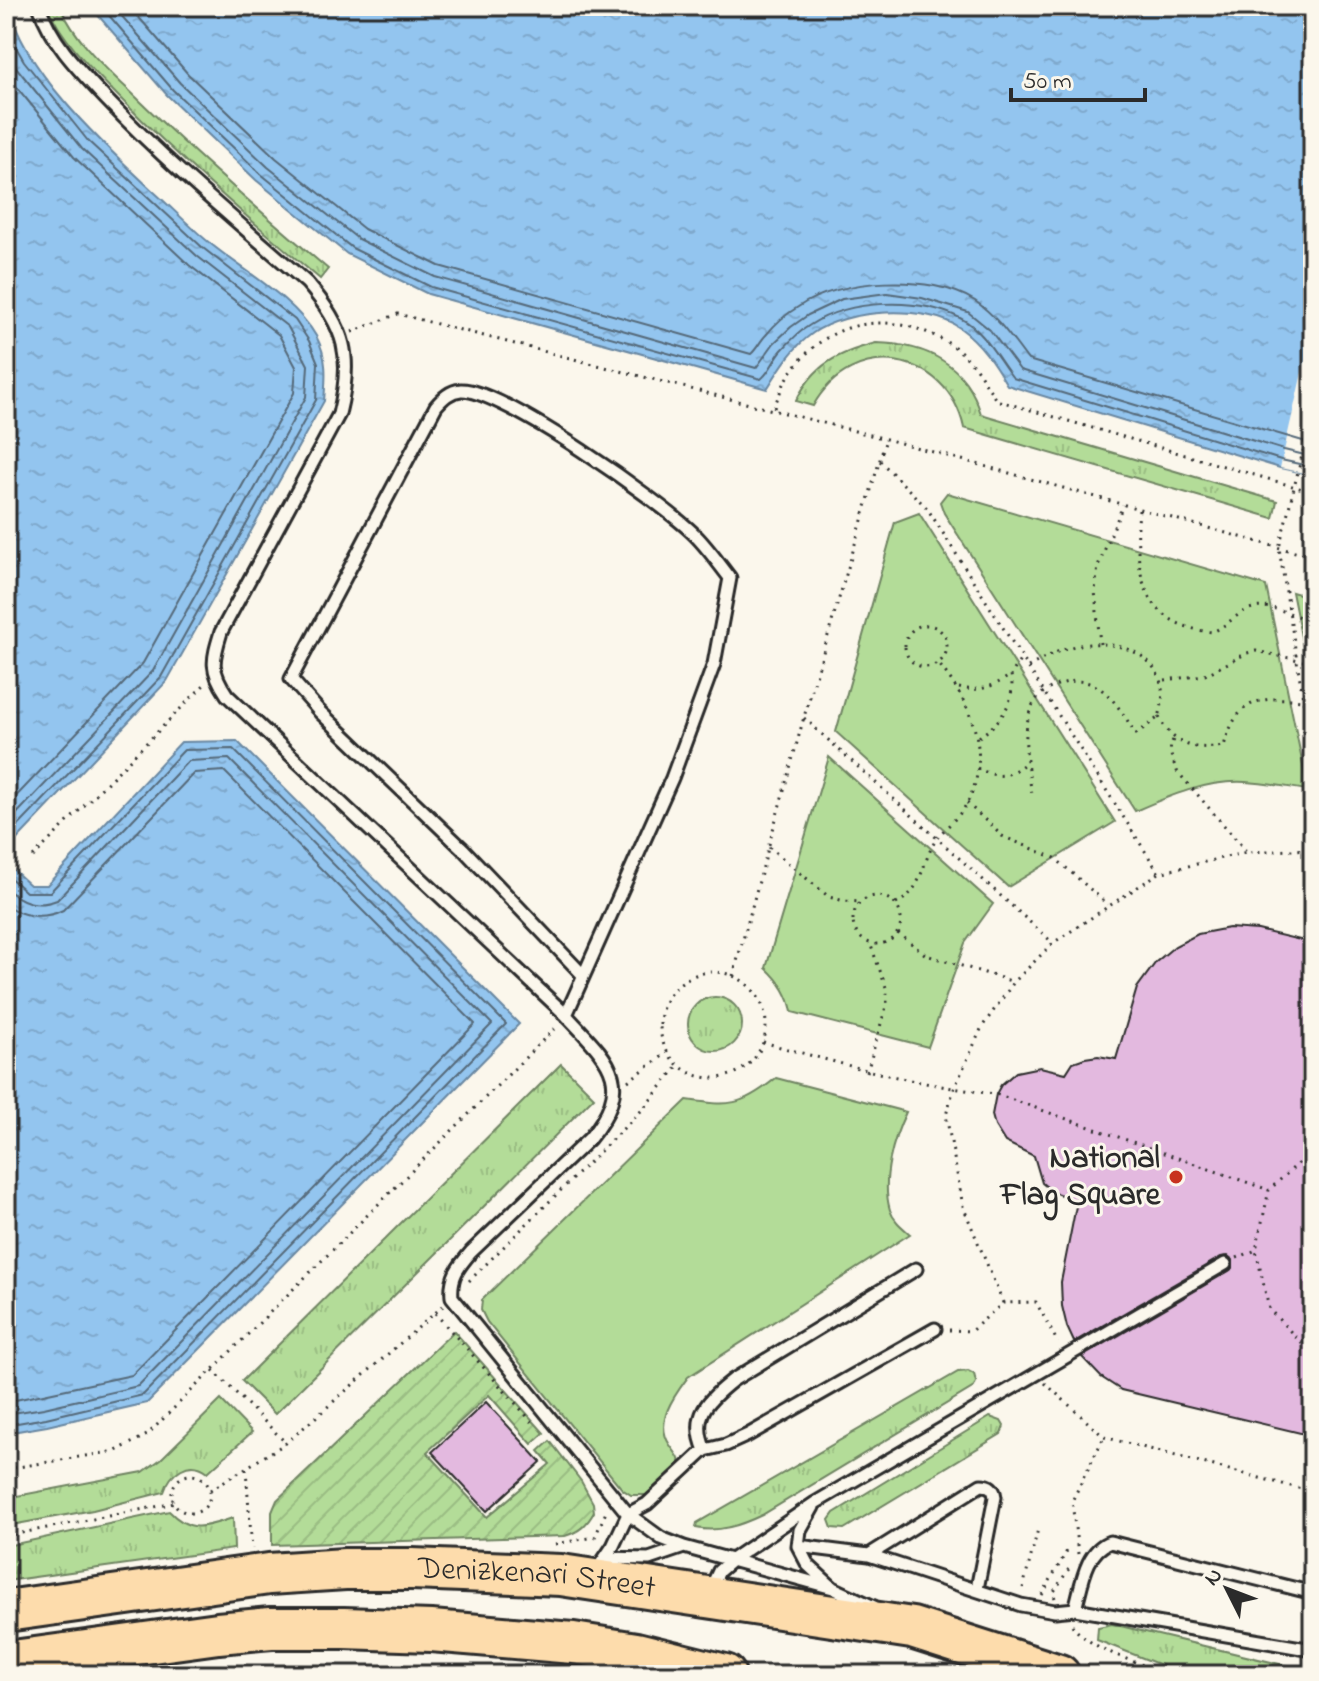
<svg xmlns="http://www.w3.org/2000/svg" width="1319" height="1681" viewBox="0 0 1319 1681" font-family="'Indie Flower',sans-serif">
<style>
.grass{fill:url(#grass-tufts);stroke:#6f8462;stroke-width:2}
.park{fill:#b3dc98;stroke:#6f8462;stroke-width:2}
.garden{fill:url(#garden-furrows);stroke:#6f8462;stroke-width:2}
.water{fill:url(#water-ripples);stroke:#6987a1;stroke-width:2}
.pier{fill:#fbf7ec}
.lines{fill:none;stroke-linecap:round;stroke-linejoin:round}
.shore{stroke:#556979;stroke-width:2}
.building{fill:#e3b9df;stroke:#2b2b2b;stroke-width:2}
.lane-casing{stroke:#2b2b2b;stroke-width:17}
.highway-casing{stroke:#2b2b2b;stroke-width:46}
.path{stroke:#2b2b2b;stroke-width:3;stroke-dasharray:2 6;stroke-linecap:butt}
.lane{stroke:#fbf7ec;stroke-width:11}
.highway{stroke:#fddcac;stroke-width:40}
.poi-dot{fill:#c8321e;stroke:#fbf7ec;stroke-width:3}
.labels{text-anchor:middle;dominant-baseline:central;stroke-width:6;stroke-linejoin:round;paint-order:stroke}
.poi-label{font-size:32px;font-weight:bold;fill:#2b2b2b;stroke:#fbf7ec;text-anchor:end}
.street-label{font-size:32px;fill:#2b2b2b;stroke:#fbf7ec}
</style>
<defs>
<pattern id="grass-tufts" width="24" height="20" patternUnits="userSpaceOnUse" patternTransform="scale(2)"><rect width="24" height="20" fill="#b3dc98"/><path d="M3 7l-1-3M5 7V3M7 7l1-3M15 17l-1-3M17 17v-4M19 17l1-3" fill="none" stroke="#9abd83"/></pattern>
<pattern id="garden-furrows" width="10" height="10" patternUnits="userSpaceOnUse" patternTransform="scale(2)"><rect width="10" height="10" fill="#b3dc98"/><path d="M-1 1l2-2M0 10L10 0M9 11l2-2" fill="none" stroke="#9abd83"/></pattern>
<pattern id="water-ripples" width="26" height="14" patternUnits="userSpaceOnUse" patternTransform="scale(2)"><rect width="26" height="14" fill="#93c5ef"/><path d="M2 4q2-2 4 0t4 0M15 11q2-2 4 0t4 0" fill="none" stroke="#7fa9cd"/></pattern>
</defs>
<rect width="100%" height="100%" fill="#fbf7ec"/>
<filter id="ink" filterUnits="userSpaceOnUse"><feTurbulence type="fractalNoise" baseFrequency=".0125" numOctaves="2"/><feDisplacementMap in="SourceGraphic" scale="16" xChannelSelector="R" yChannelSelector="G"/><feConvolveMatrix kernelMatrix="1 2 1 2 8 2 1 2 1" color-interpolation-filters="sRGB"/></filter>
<g filter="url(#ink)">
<path class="grass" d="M47 6H60C76 43 111 73 139 100 200 159 263 214 328 269L320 279C250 220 183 162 119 97 92 69 63 42 47 6Z
M876 343C925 344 966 363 981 414L1277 501 1273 518 964 428C947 351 853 335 813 406L796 401C814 364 838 353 876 343Z
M688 1024a27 27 0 1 1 54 0a27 27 0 1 1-54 0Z
M561 1064 594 1097 275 1414 242 1381Z
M968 1371 974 1374 976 1382 974 1387 762 1515C741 1525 719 1533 696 1528L697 1523 958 1372Z
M221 1400 252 1432 208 1472C189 1457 170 1473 164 1492L93 1510 6 1526V1498L143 1472 161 1459Z
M990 1417 1001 1421 1004 1426 1001 1434 844 1529 832 1528 829 1520 834 1513Z
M169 1511C192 1535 206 1526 233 1518L234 1549 6 1581V1546Z
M1112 1624 1313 1672V1675H1186L1097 1640 1098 1627Z"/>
<path class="park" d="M947 493 1266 586 1308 790C1287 787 1266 783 1245 782 1207 780 1169 796 1135 811L944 513 940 502Z
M919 513 1115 822 1008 887 836 732 895 522Z
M1292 592 1313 598V696Z
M829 757 993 904 965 943 928 1047 792 1012C789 994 779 980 766 968Z
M776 1078 906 1112C893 1139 881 1180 890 1210 893 1220 902 1227 910 1234L688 1377C674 1396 654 1422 670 1445 675 1453 681 1457 680 1467L647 1495H631L622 1489 487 1322 481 1310 482 1300 687 1100C729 1106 741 1107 776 1078Z"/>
<path class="garden" d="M454 1331 544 1433 532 1444 489 1395 427 1452 487 1517 550 1464 539 1451 550 1441 581 1481 593 1503 594 1512C587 1525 579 1532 565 1536L272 1545V1512L277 1500Z"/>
<path class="water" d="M6 6H9C23 71 105 146 153 191 172 208 191 228 211 244 244 271 295 299 316 336 328 358 326 377 324 401L167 681 7 850V864L30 885H47L181 742 237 741 519 1024 147 1403 47 1426 6 1433Z
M90 6H1313V475L1280 468 1007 385C994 363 981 343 960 328 925 304 847 309 813 333 792 348 780 368 767 389L428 294 347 254 256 180 167 95Z"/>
<path class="pier" d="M1313 325V475L1280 468Z"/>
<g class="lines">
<path class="shore" d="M101 6 173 90 261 174 352 248 431 287 761 379C770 372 774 359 782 350 790 341 800 331 810 325 850 299 918 297 960 318 985 331 997 358 1013 378L1281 460 1313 467
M113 6 180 83 268 167 358 239 435 277 756 368 774 343 791 327 808 315 842 299 887 293 922 298 968 312 990 330 1020 370 1284 450 1313 457
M129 6 188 74 276 158 364 229 439 266 751 354C757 349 760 341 766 335 775 324 786 314 798 307 840 278 931 273 975 301 998 317 1012 339 1028 360L1313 444
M6 30 24 61 88 141 203 248 295 320 309 341 318 363 316 400 161 677 6 839
M6 50 16 67 82 149 197 256 288 327 308 365 306 397 153 671 6 825
M6 74 74 157 189 265 279 335 296 367 294 393 143 663 6 807
M6 874 26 892H50L184 750 233 749 506 1024 143 1395 46 1418 6 1425
M6 888C21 902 36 908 57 900L188 761 229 759 492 1024 138 1386 44 1408 6 1414
M6 904C21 918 45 919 63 910L194 773 224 771 475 1024 132 1375 6 1402"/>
</g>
<path class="building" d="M1229 928 1258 930 1313 943V1436L1121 1390 1101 1377 1082 1357 1229 1271 1233 1268V1260L1228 1256 1221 1257 1074 1342 1067 1327 1062 1306 1061 1282 1077 1201 1053 1192 1042 1183 1034 1156 1005 1142 995 1126 992 1115 996 1094 1001 1085 1016 1072 1040 1067 1066 1073 1073 1062 1085 1058 1098 1056 1116 1059 1137 988 1156 962 1175 946 1198 934Z
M486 1402 541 1462 487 1511 432 1452Z"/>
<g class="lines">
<g class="lane-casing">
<path id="lane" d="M39 6C52 44 80 71 107 100 169 165 239 223 307 283 346 328 353 357 339 414L221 632C212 661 210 670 227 695L566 1015
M583 975 464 850 320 712 291 679 436 406C443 398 450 391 461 390 502 389 663 503 695 535 708 548 719 564 730 578L714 664 672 778 566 1015C608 1060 636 1081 590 1138L471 1252C458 1267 450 1277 452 1297L628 1514 661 1538 684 1547
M705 1450C690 1416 708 1400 733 1380L916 1269
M813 1507 800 1530 798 1546 808 1565 833 1588 874 1607
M798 1546 869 1555 1021 1605 1055 1611 1075 1609 1313 1650
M869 1555 981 1485C991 1485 994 1489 995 1497L977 1589
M605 1558 649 1559 684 1547 833 1588
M596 1571 613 1546 628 1514 647 1504 705 1450 726 1445 748 1435 935 1329
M709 1592 719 1571 733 1559 815 1503 1225 1264
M1075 1609C1082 1585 1085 1551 1110 1542L1313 1593"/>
</g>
<g class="highway-casing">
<g id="highway">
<path id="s1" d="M6 1611 269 1574 345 1569H412L561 1575 912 1628 1059 1675"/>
<path d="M6 1662 218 1633 271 1628H344L431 1631 573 1643 636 1653 725 1675"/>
</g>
</g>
<path class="path" d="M352 332 398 314 886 439 1313 557
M774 408C801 326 880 299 953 346 973 359 984 381 996 400L1313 492
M1313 411 1279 548 1313 761
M880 461 927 508 1159 873
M1139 510C1134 570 1140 625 1212 632 1225 627 1233 617 1245 611 1265 600 1294 615 1313 623
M905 646a21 21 0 1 1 42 0a21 21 0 1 1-42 0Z
M1100 644 1095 591 1098 566 1123 505
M1028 667C1045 658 1061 648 1080 645 1128 638 1176 662 1159 717L1136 734C1115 701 1096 666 1051 688 1040 693 1032 702 1029 715 1022 741 1028 769 1032 794
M1165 680 1205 675 1247 653 1256 651 1313 663
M959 688C980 692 993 687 1011 675
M1159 717C1175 747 1192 750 1224 746 1237 699 1259 696 1303 700
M804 718 1053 943
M979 737C1001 722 1016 702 1011 675L1022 657
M1173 740C1167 751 1173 761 1177 771L1247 852
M977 768C1001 780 1007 777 1027 762
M967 803 1002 836 1055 858 1108 905
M769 847 829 897 844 901 862 902
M33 857 205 684
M853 920a24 24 0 1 1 48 0a24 24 0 1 1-48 0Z
M896 904C922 891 921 866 934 843 942 829 957 820 966 805 994 755 971 703 938 663
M898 933 926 955 1014 982
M660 1025a53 53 0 1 1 106 0a53 53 0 1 1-106 0Z
M733 976 804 717 886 439
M763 1042C840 1064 916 1085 996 1094L1269 1190
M867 1072 887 1003V990L870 943
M628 1081 667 1053
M1313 1156 1303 1159 1269 1190 1256 1250 1269 1309 1305 1347 1313 1352
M1237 1258 1256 1250
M469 1281 643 1109 678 1066
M1003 1303 963 1206 946 1115 954 1089 982 1027 1014 982 1053 943 1159 873 1247 852 1313 849
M435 1313 533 1423
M949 1330 971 1331 1003 1303 1036 1302 1058 1343
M213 1370 286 1443
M1045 1383 1104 1437 1313 1492
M6 1469 116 1451 147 1435 556 1027
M246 1469 252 1549
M172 1494a19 19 0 1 1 38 0a19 19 0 1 1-38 0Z
M210 1490 286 1443 443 1306
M6 1536 175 1503
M555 1544 595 1537 606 1512
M1078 1554 1072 1501 1104 1437
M1023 1588 1038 1529
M1042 1595 1068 1549
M1055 1598 1053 1593 1072 1564
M1072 1625C1090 1651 1141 1663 1170 1675"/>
<use href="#lane" class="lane"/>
<use href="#highway" class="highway"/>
</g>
</g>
<circle class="poi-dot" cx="1176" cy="1177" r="8"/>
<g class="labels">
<g class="poi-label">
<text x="1160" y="1159">National<tspan x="1160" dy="37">Flag Square</tspan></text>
</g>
<g class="street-label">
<text stroke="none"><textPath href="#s1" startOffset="534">Denizkenari Street</textPath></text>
</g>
</g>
<rect width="1319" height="1681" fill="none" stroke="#fbf7ec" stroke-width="32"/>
<rect x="16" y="16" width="1287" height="1649" fill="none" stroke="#2b2b2b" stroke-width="3" filter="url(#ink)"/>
<g transform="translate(1227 1589) rotate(312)" stroke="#fbf7ec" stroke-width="6" paint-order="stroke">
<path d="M0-6L14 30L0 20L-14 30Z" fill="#2b2b2b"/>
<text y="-12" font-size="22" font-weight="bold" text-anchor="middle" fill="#2b2b2b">N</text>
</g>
<path d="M1011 88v12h134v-12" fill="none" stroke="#2b2b2b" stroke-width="4"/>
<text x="1023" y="88" font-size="24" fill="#2b2b2b" stroke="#fbf7ec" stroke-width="6" paint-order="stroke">50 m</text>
</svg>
